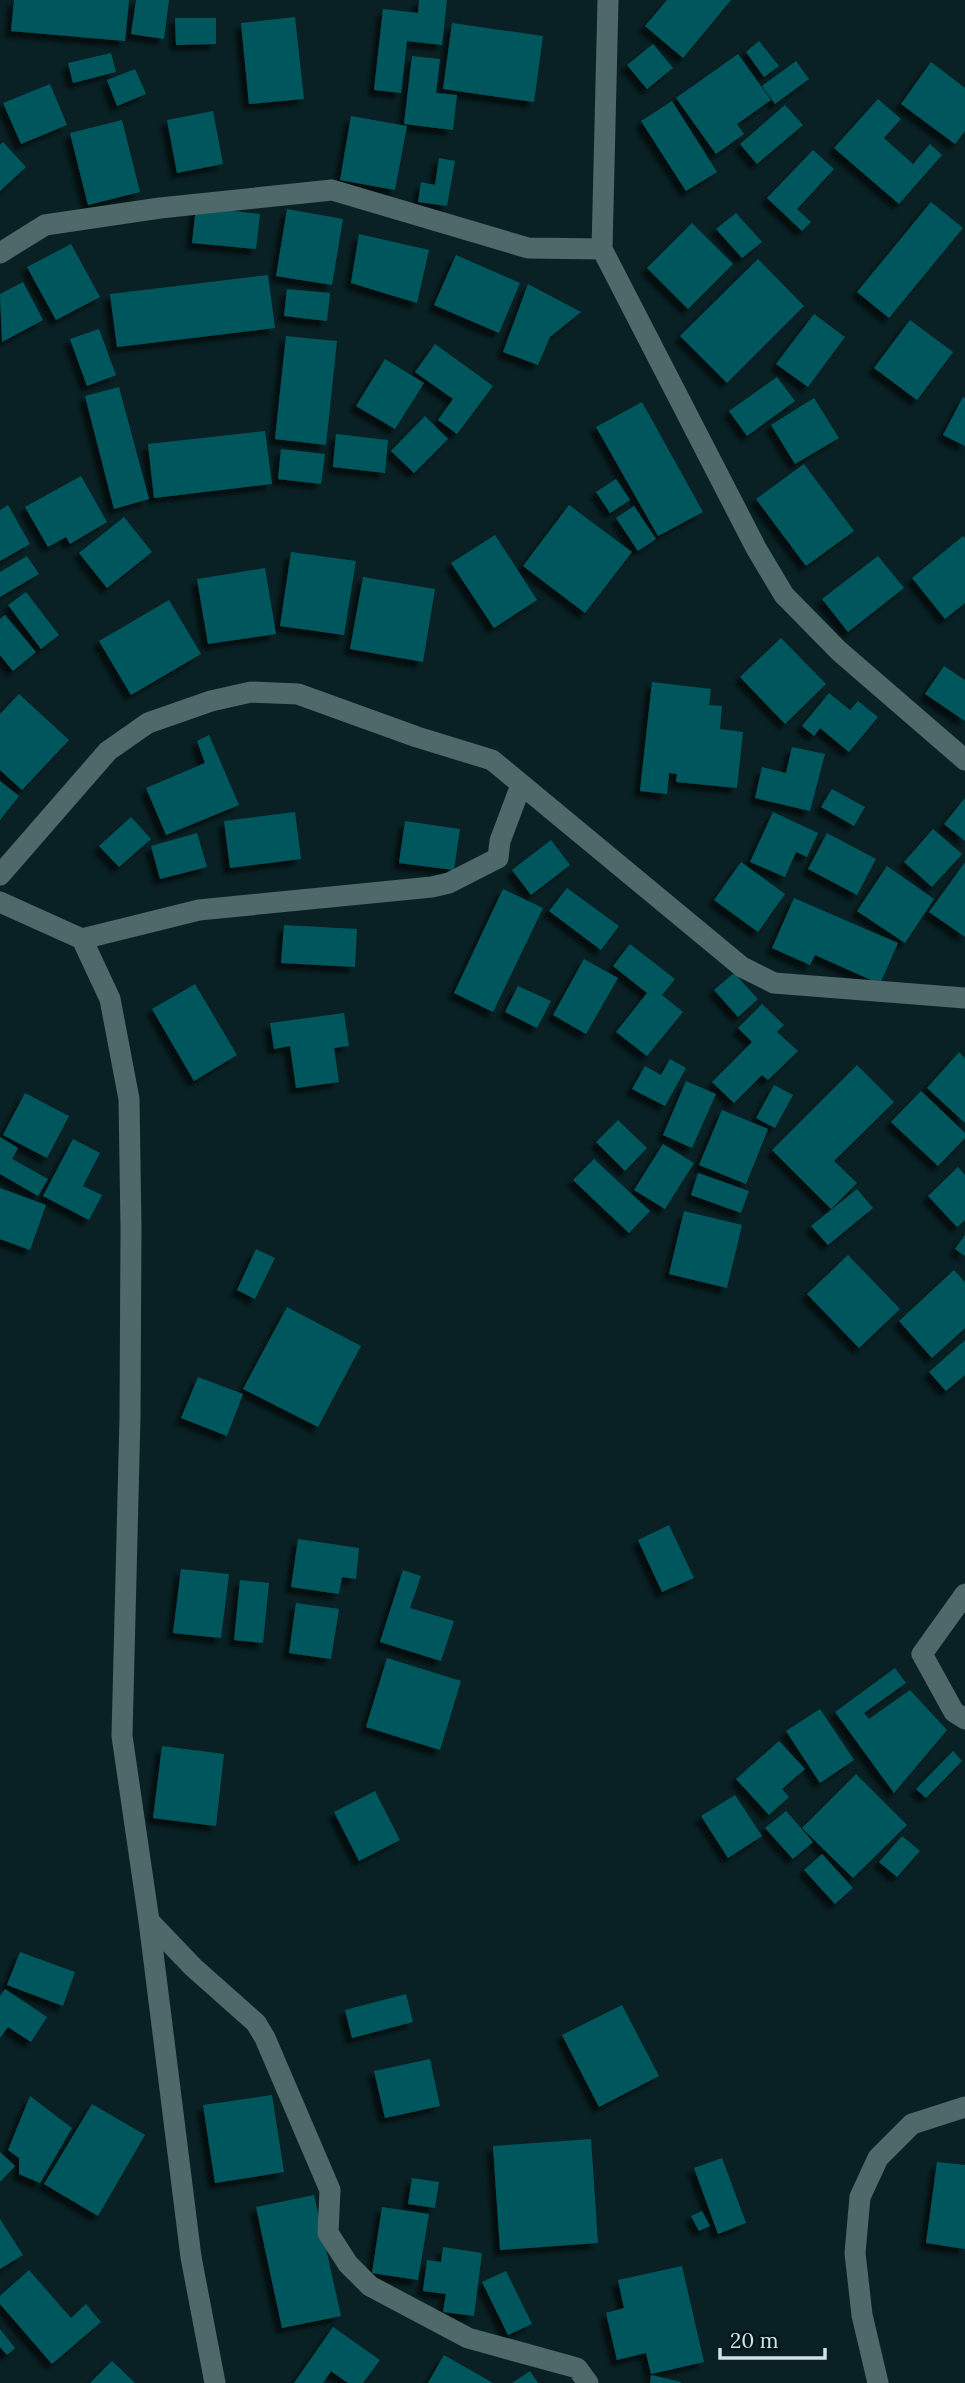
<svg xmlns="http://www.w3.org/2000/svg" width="965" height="2383" viewBox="0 0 965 2383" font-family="Lora,serif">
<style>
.building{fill:#00575d;filter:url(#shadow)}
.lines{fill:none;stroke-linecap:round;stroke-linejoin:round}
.minor{stroke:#4f686a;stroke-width:21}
</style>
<defs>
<filter id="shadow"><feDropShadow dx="-6" dy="6" stdDeviation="2" flood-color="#0009"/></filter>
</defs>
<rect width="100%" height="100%" fill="#092124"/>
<path class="building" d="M14 0H129L125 41 11 31Z
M136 0H169L164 39 131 34Z
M419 0H447L442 45 407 41 401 93 374 90 383 9 418 13Z
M667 0H731L683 58 645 26Z
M295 17 304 99 249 104 241 23Z
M175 18H216V44L176 45Z
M452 23 543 36 534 102 443 89Z
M759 41 779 66 764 77 746 52Z
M653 44 673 68 647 89 627 65Z
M111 53 116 72 73 83 68 63Z
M738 54 771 100 737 124 744 134 716 154 676 98Z
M412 56 440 59 436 93 457 95 453 130 404 124Z
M796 61 809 79 775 104 762 86Z
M931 62 965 88V131L955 144 901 104Z
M135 69 146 94 117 106 107 80Z
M50 84 67 125 21 144 3 103Z
M878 99 901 119 884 138 913 164 930 144 942 155 899 204 834 148Z
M672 101 717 172 686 191 641 121Z
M785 105 803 125 757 164 740 144Z
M213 111 223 164 177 173 167 120Z
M351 116 407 126 395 190 340 180Z
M122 120 140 192 88 205 70 133Z
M3 142 26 167 0 191V145Z
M813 150 834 169 797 209 811 222 802 231 767 198Z
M439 158 455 161 447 206 418 202 421 182 435 185Z
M931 202 963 228 889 318 857 292Z
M196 207 260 214 256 249 192 243Z
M287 209 343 219 332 285 276 276Z
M736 213 762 242 742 258 716 229Z
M692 223 733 264 688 309 647 268Z
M359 234 429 250 417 303 351 283Z
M71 244 100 297 56 320 27 267Z
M456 255 520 283 499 333 434 305Z
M758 259 804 306 727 383 680 336Z
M268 275 275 328 117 347 110 294Z
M23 282 43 320 2 342 0 294Z
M528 284 581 312 550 337 538 365 503 352Z
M287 289 330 293 327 321 284 316Z
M814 314 845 337 808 387 776 364Z
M910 320 953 352 917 400 874 368Z
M99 329 116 375 87 386 70 339Z
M286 336 337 341 326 445 275 439Z
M435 344 493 386 457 434 438 420 453 399 415 372Z
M385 359 424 383 395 429 356 406Z
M777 377 795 401 747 436 729 411Z
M119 387 149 499 114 509 85 396Z
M963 397 965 398V446L943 435Z
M814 398 839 438 795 464 771 425Z
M642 402 703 512 658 536 596 427Z
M425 416 448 439 414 473 391 451Z
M265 431 272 484 154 498 148 444Z
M336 434 388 440 385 473 333 467Z
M281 449 325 454 321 484 278 479Z
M804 464 854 531 806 566 756 499Z
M81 476 107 522 70 544 66 537 48 547 25 507Z
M616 479 630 500 610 513 596 492Z
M8 505 30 544 0 561V510Z
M569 505 632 552 585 613 523 566Z
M634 506 656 539 638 551 616 518Z
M124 517 152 552 107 588 79 553Z
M495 535 537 600 494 628 451 563Z
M963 536 965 538V603L945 619 912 578Z
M291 552 356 561 344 635 280 626Z
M27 556 39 574 0 597V572Z
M878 556 904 588 848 632 822 599Z
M265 568 276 634 208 644 197 579Z
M363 577 435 589 423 662 350 649Z
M26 592 59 635 41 649 8 605Z
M169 600 201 654 131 695 99 641Z
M5 615 36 652 13 671 0 655V619Z
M781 638 826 684 785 724 740 677Z
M944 666 965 680V721L925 694Z
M652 682 711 689 709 705 722 706 720 729 743 732 737 788 676 782 677 774 669 773 667 794 640 791Z
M829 693 850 710 858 701 878 717 849 752 820 728 814 736 802 726Z
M19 694 69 740 22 790 0 770V714Z
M209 735 239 805 166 835 146 788 205 763 197 741Z
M792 747 825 754 810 811 755 798 762 767 786 773Z
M0 781 19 796 0 820Z
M832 789 865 807 854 826 821 807Z
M965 798V841L944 824Z
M295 812 301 859 230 868 224 821Z
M773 812 818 833 807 857 796 852 785 877 750 862Z
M131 817 151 839 119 867 99 846Z
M405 821 460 829 454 870 399 863Z
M933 829 962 854 932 887 904 862Z
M197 833 207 867 160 879 151 846Z
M827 833 876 859 857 895 808 869Z
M551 840 570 865 531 895 512 870Z
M741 862 785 894 758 932 714 900Z
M965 862V937L929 912Z
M887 866 934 899 905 943 857 911Z
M567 888 619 926 601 950 549 911Z
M503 889 543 908 493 1012 454 993Z
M794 898 898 943 880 984 815 955 810 965 772 948Z
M284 925 357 929 355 967 281 963Z
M630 944 675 979 662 995 683 1012 647 1056 616 1032 647 993 613 966Z
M584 959 618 978 586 1034 553 1015Z
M734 973 758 999 738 1017 714 990Z
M195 984 237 1055 194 1081 152 1009Z
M518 986 551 1001 537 1028 505 1012Z
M762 1004 784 1025 777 1032 798 1051 768 1080 762 1075 734 1103 712 1082 752 1042 738 1028Z
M344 1013 349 1046 334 1048 339 1082 296 1088 290 1046 274 1049 270 1023Z
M959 1052 965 1058V1123L927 1088Z
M670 1059 686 1068 665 1106 632 1089 645 1066 661 1075Z
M857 1065 894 1102 834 1161 857 1183 831 1209 772 1150Z
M686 1081 716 1094 692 1148 663 1135Z
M774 1085 793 1095 775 1128 756 1118Z
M921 1091 965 1133V1138L938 1166 891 1122Z
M25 1093 69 1116 47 1158 3 1135Z
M722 1110 768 1129 746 1184 699 1165Z
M618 1120 647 1148 625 1171 596 1142Z
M0 1137 18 1148 12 1159 48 1179 38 1196 0 1174Z
M73 1139 100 1153 83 1186 102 1195 89 1220 43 1196Z
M663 1144 694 1163 665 1209 634 1190Z
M594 1159 650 1211 629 1233 573 1180Z
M958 1167 965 1175V1220L957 1227 928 1196Z
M698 1173 749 1191 741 1213 691 1195Z
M0 1188 46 1205 30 1250 0 1239Z
M857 1189 873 1208 828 1245 811 1226Z
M684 1211 742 1225 727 1288 669 1274Z
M965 1235V1256L955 1249Z
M256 1249 275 1258 255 1299 237 1290Z
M848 1255 900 1309 859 1348 807 1294Z
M954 1270 965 1282V1328L932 1358 899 1321Z
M287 1307 361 1346 318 1427 243 1389Z
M965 1340V1375L946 1391 929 1372Z
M198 1377 243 1394 227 1436 181 1418Z
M669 1525 694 1578 662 1592 638 1540Z
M298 1539 359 1548 356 1579 342 1577 339 1594 291 1587Z
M181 1569 229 1574 221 1638 173 1633Z
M403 1570 421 1576 410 1608 454 1621 441 1661 380 1642Z
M240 1580 269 1583 263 1643 234 1640Z
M296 1603 339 1609 331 1659 289 1653Z
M387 1658 461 1681 440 1750 366 1727Z
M895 1668 906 1683 864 1713 869 1719 910 1690 947 1730 894 1793 835 1712Z
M820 1709 854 1760 820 1783 786 1731Z
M779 1741 805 1769 782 1789 789 1797 769 1815 736 1779Z
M162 1746 224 1754 216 1826 153 1818Z
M953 1751 962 1761 926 1798 916 1789Z
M856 1774 907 1825 853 1878 802 1828Z
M375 1791 400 1840 359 1861 334 1812Z
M735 1795 762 1836 728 1858 701 1816Z
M786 1811 813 1842 793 1859 765 1828Z
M902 1836 920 1851 897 1877 879 1862Z
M822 1854 853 1888 835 1904 804 1870Z
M20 1952 75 1972 63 2006 7 1985Z
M5 1989 47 2017 31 2042 8 2027 0 2038V1996Z
M406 1994 413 2022 352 2038 345 2010Z
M622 2005 659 2076 599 2107 562 2035Z
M430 2059 440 2106 385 2118 374 2071Z
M272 2095 284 2172 215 2183 203 2105Z
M30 2096 72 2128 40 2183 19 2174V2158L8 2150Z
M92 2104 145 2135 98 2216 44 2184Z
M591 2139 598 2243 500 2250 493 2146Z
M0 2152 15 2166 0 2182Z
M722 2158 746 2223 718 2234 694 2168Z
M937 2162 965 2165V2249L926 2243Z
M412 2178 439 2182 435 2208 408 2204Z
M314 2195 341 2316 282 2328 256 2207Z
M382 2207 429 2214 418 2280 372 2273Z
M702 2211 710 2226 699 2231 691 2216Z
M0 2219 23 2255 0 2269Z
M443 2247 482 2253 474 2316 443 2312 446 2294 423 2291 427 2260 441 2262Z
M682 2266 704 2362 651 2374 646 2353 617 2360 606 2313 624 2308 618 2280Z
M29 2270 71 2318 86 2304 101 2322 52 2364 0 2304V2296Z
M506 2271 532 2324 508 2335 482 2282Z
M333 2327 380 2360 363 2383H348L331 2371 323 2383H294Z
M0 2329 15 2348 7 2355 0 2347Z
M444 2355 493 2383H428Z
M112 2361 135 2383H90Z
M530 2371 538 2383H512Z
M651 2375 681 2382V2383H650Z"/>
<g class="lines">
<path class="minor" d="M608 0 602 249 756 548 784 595 839 651 965 760
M0 253 45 225 160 208 332 190 528 248 602 249
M0 875 108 751 148 723 211 701 251 692 298 694 417 737 492 760 742 967 774 983 965 998
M0 902 82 939 110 999 129 1099 131 1228 130 1417 122 1736 149 1921 191 2257 215 2383
M82 939 199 910 432 887 449 883 498 858 500 841 521 785
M965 1594 922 1654 954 1712 965 1719
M149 1921 193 1967 256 2023 265 2038 330 2190 328 2233 348 2264 370 2286 468 2338 577 2368 588 2383
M878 2383 862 2315 855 2253 860 2197 878 2158 912 2124 965 2107"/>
</g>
<path d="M720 2348v10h105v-10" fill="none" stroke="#d3e1e2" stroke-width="3.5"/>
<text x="730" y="2348" font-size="21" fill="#d3e1e2" stroke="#02181a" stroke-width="5" paint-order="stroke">20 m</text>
</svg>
